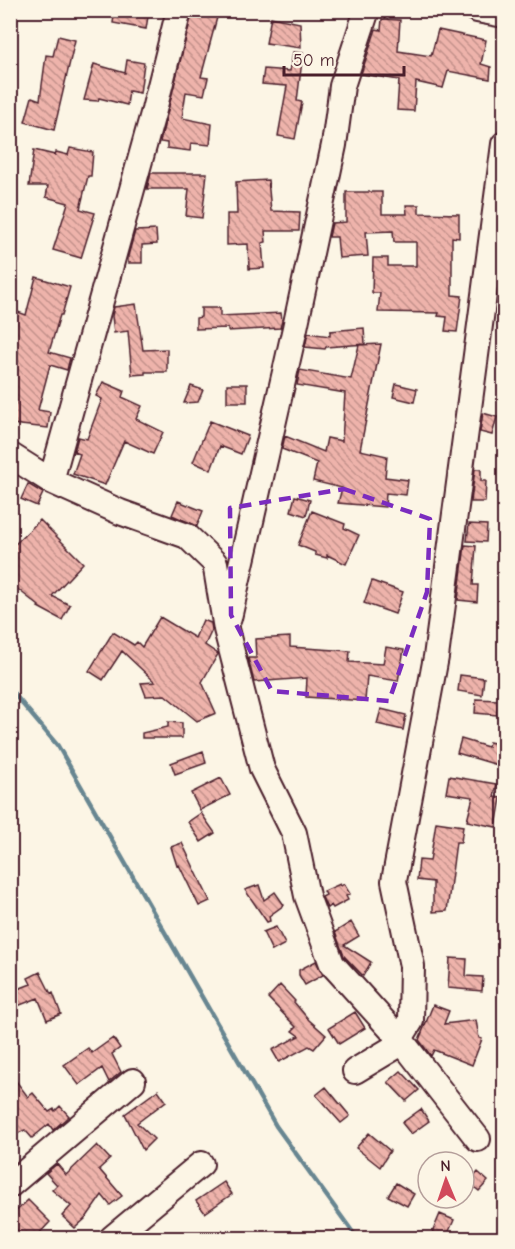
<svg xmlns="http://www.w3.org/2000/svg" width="515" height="1249" viewBox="0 0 515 1249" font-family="'Comic Neue',sans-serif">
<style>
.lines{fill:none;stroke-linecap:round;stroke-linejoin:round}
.stream{stroke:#678691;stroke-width:4.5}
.building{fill:url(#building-back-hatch);stroke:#4a1f2b;stroke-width:1.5}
.minor-casing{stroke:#4a1f2b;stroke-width:28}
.minor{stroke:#fcf5e5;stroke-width:24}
.marked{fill:none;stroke:#7b2cbf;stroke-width:4.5;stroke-dasharray:12 8;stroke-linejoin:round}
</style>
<defs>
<pattern id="building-back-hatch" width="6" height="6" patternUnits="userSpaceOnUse" patternTransform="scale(1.5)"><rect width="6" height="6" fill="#eeb3ab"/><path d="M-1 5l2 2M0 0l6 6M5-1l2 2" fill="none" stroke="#c3918b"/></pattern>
</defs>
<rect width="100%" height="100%" fill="#fcf5e5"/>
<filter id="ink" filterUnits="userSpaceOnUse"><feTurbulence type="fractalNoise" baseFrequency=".0167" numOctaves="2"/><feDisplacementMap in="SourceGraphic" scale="12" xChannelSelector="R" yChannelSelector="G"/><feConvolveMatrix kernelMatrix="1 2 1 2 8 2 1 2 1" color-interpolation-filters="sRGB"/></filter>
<g filter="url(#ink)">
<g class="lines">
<path class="stream" d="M10 689 58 746 276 1126 357 1238"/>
</g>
<path class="building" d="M115 10H149L146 29 113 23Z
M193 10H219L201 77 208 78 204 95 186 92 182 118 212 124 210 145 191 143 190 151 167 148V143L160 142Z
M271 17 300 23 301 48 266 43Z
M382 19 400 20 398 51 431 56 438 30 486 40 481 64 491 67 490 79 448 71 443 88 416 82 414 111 397 110 399 80 361 74 376 29 381 30Z
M58 36 75 40 54 130 25 122 32 97 40 100 46 55 53 56Z
M293 52 303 53 297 101 302 102 295 139 278 136 287 86 262 84 264 69 290 71Z
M127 60 144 63 140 93 129 91 127 105 99 98 98 101 84 100 94 64 125 73Z
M70 148 93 152 91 176H88L80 209 95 213 81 258 53 250 68 203 46 197 48 186H29L34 150 55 155 56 152 68 155Z
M151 173H207L202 218 186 216 189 189H147Z
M268 180 271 211 300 212 299 231H265L266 242 262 243 264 268 249 269 248 244 227 245V214H237L236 182Z
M346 192H382V214H407L406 205H419V213L459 214V238L452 237V295L462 296 457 332 445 331 447 317 438 316 439 313 378 312 380 293H372L373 258H388V266H416V242H394L393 231 366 232 368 256 339 258 337 237H329L332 223 346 222Z
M156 230 157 244 142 245V263H128V256L135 231Z
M36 277 70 287 62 315H60L49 352 70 358 67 370 50 365 38 410 50 412 48 428 12 424 16 400 10 398V309L26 315Z
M136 304 143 350 167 349V372H145V374L132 375 128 331 114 333 112 316 114 307Z
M201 308H220V316L281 313 282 321 280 328 228 331V328L196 329V318L201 317Z
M364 328 365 344 326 347 325 349 305 347 308 333 330 336V331Z
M381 344 360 450 387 456 385 477 408 480 406 495 386 493 385 507 338 503 342 488 313 481 317 463 282 449 285 436 324 452 327 438 342 441 345 393 297 385 300 370 351 379 359 345Z
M103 382 124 391 122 397 142 406 136 419 163 432 153 454 124 441 105 485 73 474 80 454 74 452 78 437 87 439 102 399 96 396Z
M227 384H247V402H227Z
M396 384 417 389 414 402 393 397Z
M191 386 203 390 198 402 184 403Z
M483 413 497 417 492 435 480 432Z
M210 421 248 436 241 454 220 446 211 470 193 462Z
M475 469H481V481H486L485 502H471Z
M28 484 43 493 37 506 21 499Z
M295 496 310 500 306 516 291 511Z
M178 501 203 511 197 526 172 515Z
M312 511 345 524 344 528 359 535 346 564 327 555V558L315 555V552L298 545Z
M40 520 83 563 52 596 70 605 62 620 38 607 39 606 10 583V549Z
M469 524 487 525 486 542 467 541Z
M465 545 476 546 473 585H478L477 602 458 600Z
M372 581 403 592 395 614 364 603Z
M160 617 195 638 203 620 211 623 212 630 205 645 218 654 202 682 216 713 197 721 165 695 146 696 141 683 155 682 122 651 103 680 89 671 113 632 134 645 137 642 142 647Z
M290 637V647L350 651 349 662 383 664 386 647 404 650 398 681 367 676 365 701 306 697 307 678 254 682 248 658H256L255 639Z
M460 675 484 678 482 695 458 691Z
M476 699 498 700 497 715 475 713Z
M381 709 406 715 403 730 377 724Z
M168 722 182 723V738H142V733L168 727Z
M461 739 488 747 489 742 504 745V762L502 761 501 766 457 753Z
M203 751 206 763 175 774 171 763Z
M449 776 497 784 494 797 501 798 496 827 467 821 473 797 446 793Z
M221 778 230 795 200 810 191 793Z
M201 813 215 833 201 842 188 822Z
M436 822 463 826 461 842H456L447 911 433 912V882L417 880 419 860 430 861Z
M182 843 210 901 199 906 179 865 177 866 171 847Z
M340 884 341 886 344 884 350 894 346 896 348 900 333 908 331 905 327 908 322 897 326 895 324 891Z
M259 885 264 900 275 892 284 905 269 916 270 921 267 922 245 890Z
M351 922 359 936 344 945 371 962 363 976 344 956 335 932Z
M276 927 285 944 272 951 263 932Z
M450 958 467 959 466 976 483 977 482 991 448 988Z
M316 961 323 975 305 985 299 975V970Z
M40 972 51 994 53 993 61 1014 47 1020 38 998 10 1009V992L31 984 28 978Z
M280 985 295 1001 294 1002 309 1020 326 1035 314 1049 309 1046 279 1062 272 1050 299 1036 292 1031 296 1027 268 998Z
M433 1005 449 1011 444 1024 476 1020 479 1038 482 1039 472 1065 434 1050 431 1056 419 1040Z
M355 1012 365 1028 339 1044 329 1028Z
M113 1038 120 1048 112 1054 121 1072 109 1082 102 1068 79 1085 64 1065 88 1048 92 1053Z
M401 1071 419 1090 406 1101 388 1082Z
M10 1073 28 1097 33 1093 49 1112 54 1109 55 1111 60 1106 69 1116 53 1130 49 1124 32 1138 25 1130 10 1137Z
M326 1087 350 1116 341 1123 316 1095Z
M158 1090 166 1101 137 1123 154 1139 143 1150 125 1114Z
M421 1109 429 1121 411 1134 402 1123Z
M369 1133 390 1151 380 1167 356 1148Z
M97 1145 110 1159 99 1169 122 1196 110 1205 102 1195 86 1218 75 1228 62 1216 71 1206 52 1190 57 1185 46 1173 57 1164 66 1175Z
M478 1172 488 1181 479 1191 469 1183Z
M224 1182 232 1194 205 1213 196 1201Z
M396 1183 414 1194 407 1206 388 1196Z
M28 1200 50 1222 34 1239H26L10 1223V1217Z
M440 1214 454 1220 446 1238 432 1233Z"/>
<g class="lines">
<g class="minor-casing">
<path id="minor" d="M477 10 504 15
M10 455 51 481 120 512 187 536 215 563 226 629 262 769 294 833 307 896 332 964 400 1039 478 1139
M51 481 154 110 179 10
M229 618 295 328 334 145 342 86 367 10
M355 1071 395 1047 411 1021 412 966 394 881 436 657 504 144
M10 1185 133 1081
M112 1238 201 1164"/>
</g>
<use href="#minor" class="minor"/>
</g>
</g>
<path class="marked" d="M344 489 430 519 427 592 389 701 272 691 231 615 230 508Z"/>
<rect width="515" height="1249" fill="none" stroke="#fcf5e5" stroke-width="36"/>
<rect x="18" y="18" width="479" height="1213" fill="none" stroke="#4a1f2b" stroke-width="2" filter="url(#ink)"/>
<g transform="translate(446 1180) rotate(358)"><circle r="28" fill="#fcf5e5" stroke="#b59f9b" stroke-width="1.5"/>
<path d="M0-4.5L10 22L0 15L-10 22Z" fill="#d1495b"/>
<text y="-9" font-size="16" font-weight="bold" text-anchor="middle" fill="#4a1f2b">N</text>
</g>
<path d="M284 66v9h120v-9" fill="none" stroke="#4a1f2b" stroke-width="3"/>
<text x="293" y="66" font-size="18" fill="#4a1f2b" stroke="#fcf5e5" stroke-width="4.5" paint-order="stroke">50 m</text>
</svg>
